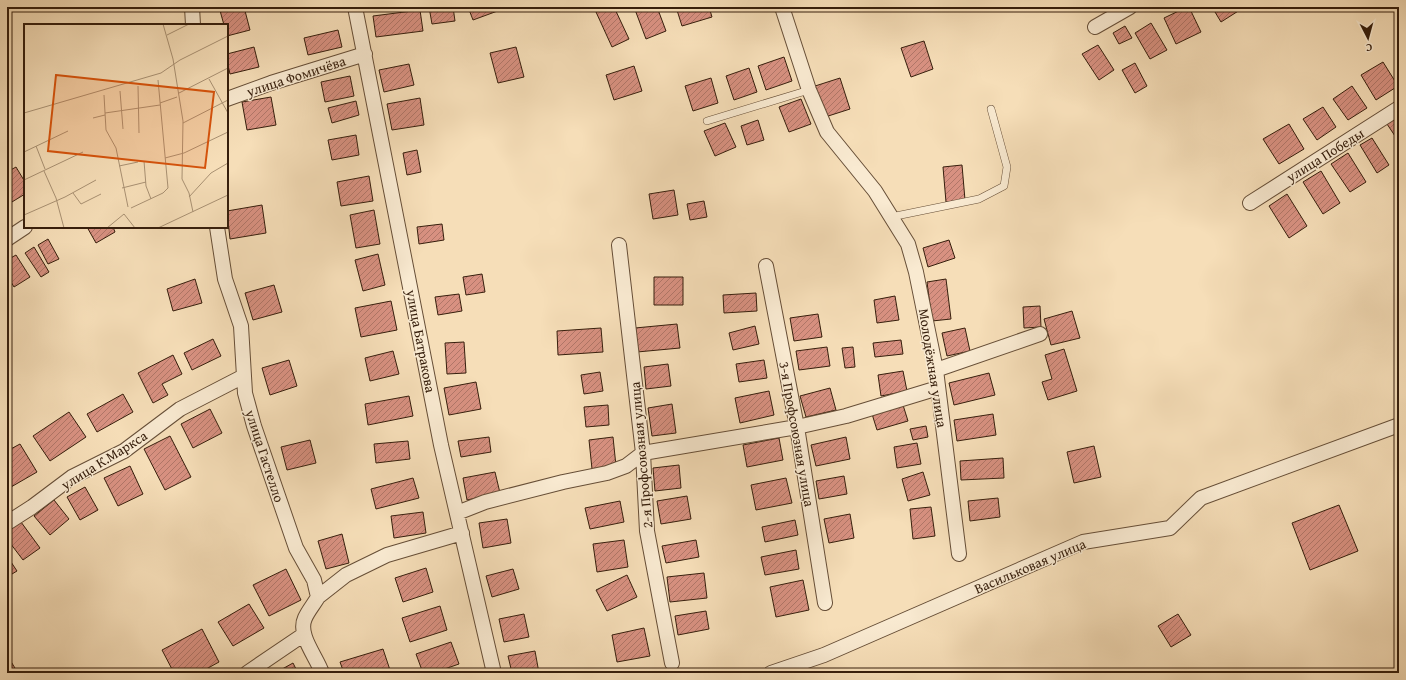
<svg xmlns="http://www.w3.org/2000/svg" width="1406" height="680" viewBox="0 0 1406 680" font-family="'Gentium Book Plus',serif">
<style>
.building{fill:url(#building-hatch);stroke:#361e0c}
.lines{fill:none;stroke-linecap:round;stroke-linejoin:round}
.lane-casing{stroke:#664e37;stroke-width:8}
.street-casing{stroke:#664e37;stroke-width:16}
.lane{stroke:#f9ead1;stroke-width:7}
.street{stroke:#f9ead1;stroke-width:14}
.labels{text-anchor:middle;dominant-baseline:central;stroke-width:3;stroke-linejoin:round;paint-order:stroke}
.street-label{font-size:14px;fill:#361e0c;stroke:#f9ead1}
.inset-road{fill:none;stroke:#a99173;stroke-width:1}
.view{fill:#d6530c;fill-opacity:0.15;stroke:#d6530c;stroke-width:2}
.inset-edge{fill:none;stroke:#361e0c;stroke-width:2}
</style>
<defs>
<pattern id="building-hatch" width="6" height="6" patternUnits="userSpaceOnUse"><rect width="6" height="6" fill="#d89181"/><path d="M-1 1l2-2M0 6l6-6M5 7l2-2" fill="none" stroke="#b07668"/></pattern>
</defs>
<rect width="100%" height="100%" fill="#f6deb8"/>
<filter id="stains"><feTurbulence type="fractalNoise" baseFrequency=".005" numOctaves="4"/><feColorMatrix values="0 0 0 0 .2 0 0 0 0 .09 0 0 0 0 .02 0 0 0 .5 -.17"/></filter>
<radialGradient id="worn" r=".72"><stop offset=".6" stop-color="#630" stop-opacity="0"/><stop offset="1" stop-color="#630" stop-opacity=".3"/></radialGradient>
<path class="building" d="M219 7H244L250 30 227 36V25H224Z
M305 7H319L307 11Z
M429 7H453L455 21 432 24Z
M468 7H502L503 9 473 20Z
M606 7H614L629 39 612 47 596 12Z
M634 7H657L666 31 646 39Z
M676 7H709L712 17 682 26Z
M1187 7H1189L1201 32 1176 44 1164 18Z
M1212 7H1243V8L1221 22Z
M420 10 423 31 376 37 373 16Z
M1151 23 1167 50 1150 59 1135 33Z
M1125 26 1132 38 1119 44 1113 33Z
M338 30 342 47 308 55 304 38Z
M924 41 933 69 911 77 901 48Z
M1098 45 1114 70 1099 80 1082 54Z
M254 47 259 67 230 74 227 61V54Z
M516 47 524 77 498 83 490 53Z
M784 57 792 81 766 90 758 66Z
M1383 62 1398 86 1376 100 1361 75Z
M1135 63 1147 86 1135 93 1122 70Z
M409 64 414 85 384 92 379 70Z
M634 66 642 91 614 100 606 75Z
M749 68 757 92 734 100 726 76Z
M350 76 354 96 325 102 321 82Z
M711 78 718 103 693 111 685 86Z
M840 78 850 109 822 118 812 87Z
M1352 86 1367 108 1348 120 1333 99Z
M271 97 276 125 247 130 242 102Z
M420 98 424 125 392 130 387 104Z
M801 99 811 124 789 132 779 107Z
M356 101 359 115 332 123 328 108Z
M1323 107 1336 127 1317 140 1303 119Z
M1399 116V142L1387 124Z
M758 120 764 140 747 145 741 126Z
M725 123 736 147 715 156 704 131Z
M1289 124 1304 149 1279 164 1263 139Z
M356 135 359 155 332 160 328 140Z
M1372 138 1389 165 1377 173 1360 145Z
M417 150 421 172 407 175 403 153Z
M1348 153 1366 182 1350 192 1331 164Z
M962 165 965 200 946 202 943 167Z
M16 167 25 182V194L7 205V172Z
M1321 171 1340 203 1323 214 1303 182Z
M369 176 373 201 341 206 337 182Z
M674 190 678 215 653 219 649 194Z
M1287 194 1307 226 1289 238 1269 206Z
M704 201 707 217 690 220 687 204Z
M262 205 266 233 230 239 227 211Z
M374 210 380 244 356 248 350 215Z
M442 224 444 240 419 244 417 227Z
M87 227H113L115 232 96 243Z
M48 239 59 259 48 264 38 245Z
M949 240 955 258 928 267 923 248Z
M34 247 49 272 41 277 25 253Z
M378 254 385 285 363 291 355 260Z
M16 255 30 277 14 287 7 275V260Z
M482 274 485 292 466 295 463 277Z
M654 277H683V305H654Z
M195 279 202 303 173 311 167 289Z
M946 279 951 319 932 321 927 282Z
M274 285 282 312 253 320 245 293Z
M756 293 757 311 724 313 723 295Z
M459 294 462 311 438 315 435 297Z
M895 296 899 320 877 323 874 300Z
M391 301 397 330 361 337 355 308Z
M1040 306 1041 327 1024 328 1023 307Z
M1072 311 1080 338 1051 345 1044 319Z
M818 314 822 337 794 341 790 318Z
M677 324 680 348 637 352 635 328Z
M755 326 759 344 733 350 729 333Z
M601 328 603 352 558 355 557 331Z
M965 328 970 351 947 356 942 333Z
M213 339 221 356 192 370 184 353Z
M901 340 903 354 875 357 873 343Z
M464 342 466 373 447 374 445 343Z
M827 347 830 366 799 370 796 351Z
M853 347 855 367 845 368 842 348Z
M1064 349 1077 391 1048 400 1042 382 1052 379 1045 355Z
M393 351 399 374 370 381 365 358Z
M173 355 182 374 162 384 168 395 153 403 138 373Z
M289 360 297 386 270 395 262 368Z
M764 360 767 378 739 382 736 364Z
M668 364 671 386 646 389 644 367Z
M903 371 907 391 881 396 878 375Z
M600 372 603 391 584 394 581 375Z
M989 373 995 395 954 405 949 383Z
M476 382 481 409 449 415 444 388Z
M830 388 836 410 806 417 800 396Z
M769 391 774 415 740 423 735 398Z
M123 394 133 412 97 432 87 414Z
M409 396 413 416 368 425 365 404Z
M672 404 676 433 652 436 648 408Z
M608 405 609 425 586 427 584 407Z
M903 405 908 421 877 430 872 414Z
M210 409 222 433 193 448 181 424Z
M69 412 86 437 50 461 33 436Z
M993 414 996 435 957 441 954 420Z
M926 426 928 437 913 440 910 429Z
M170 436 191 477 165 490 144 449Z
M489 437 491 452 461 457 458 441Z
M613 437 616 466 592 469 589 440Z
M846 437 850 459 816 466 811 445Z
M779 438 783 460 747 467 743 445Z
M310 440 316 463 287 470 281 447Z
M408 441 410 459 376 463 374 444Z
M917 443 921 464 897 468 894 447Z
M20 444 37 472 11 487 7 480V451Z
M1094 446 1101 477 1074 483 1067 452Z
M1003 458 1004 478 961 480 960 461Z
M679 465 681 488 655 491 653 468Z
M130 466 143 494 118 506 104 478Z
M495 472 500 493 467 500 463 478Z
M923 472 930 495 908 501 902 479Z
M844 476 847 494 819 499 816 481Z
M413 478 419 498 376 509 371 489Z
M786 478 792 503 756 510 751 485Z
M85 487 98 510 80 520 67 497Z
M687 496 691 519 661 524 657 501Z
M998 498 1000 517 970 521 968 501Z
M54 500 69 519 50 535 34 516Z
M620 501 624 522 590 529 585 508Z
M1339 505 1358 551 1310 570 1292 523Z
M931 507 935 536 913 539 910 509Z
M423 512 426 533 394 538 391 516Z
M850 514 854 538 829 543 824 519Z
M507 519 511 543 483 548 479 523Z
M795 520 798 535 765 542 762 527Z
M21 522 40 548 23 560 7 539V532Z
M342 534 349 563 326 569 318 541Z
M624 540 628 567 597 572 593 544Z
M696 540 699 557 666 563 662 546Z
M796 550 799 569 765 575 761 557Z
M7 556 17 571 7 577Z
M426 568 433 592 403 602 395 578Z
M286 569 301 600 269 616 253 585Z
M513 569 519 589 492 597 486 576Z
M704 573 707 598 670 602 667 577Z
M627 575 637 597 607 611 596 590Z
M803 580 809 610 776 617 770 587Z
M249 604 264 628 233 646 218 622Z
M440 606 447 630 410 642 402 618Z
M706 611 709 629 678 635 675 616Z
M524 614 529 637 504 642 499 619Z
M1178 614 1191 635 1171 647 1158 626Z
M644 628 650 656 617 662 612 635Z
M202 629 219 662 199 673H174L162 650Z
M451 642 459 664 433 673H423L416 654Z
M383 649 391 673H344L340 662Z
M535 651 539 673H512L508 656Z
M7 655 18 673H7Z
M293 663 298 673H275Z"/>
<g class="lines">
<g class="lane-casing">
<path id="lane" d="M707 121 809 90
M891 217 979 199 1004 186 1007 167 991 109"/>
</g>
<g class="street-casing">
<path id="street" d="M192 7 193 25
M355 7 441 445 494 673
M782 7 809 90 827 132 875 191 908 244 916 272 936 370 959 554
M1095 27 1130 7
M227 99 271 83 365 54
M1250 203 1399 108
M217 227 225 279 241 326 245 393 254 426 296 548 314 580 318 597C314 604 308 611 305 618 297 635 317 657 322 673
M7 239 25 227
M619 245 643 453 647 531 672 663
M766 266 797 427 825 603
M936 370 1040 334
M457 513 485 502 563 482 607 473 626 466 643 453 797 427 846 416 938 388
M7 523 32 507 72 477 124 451 180 409 244 376
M318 597 346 575 387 555 462 533
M247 673 303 635
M771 673 824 655 1083 542 1170 528 1201 498 1399 425"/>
</g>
<use href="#lane" class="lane"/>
<use href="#street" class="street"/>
</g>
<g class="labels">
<g class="street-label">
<text transform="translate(296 76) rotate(-18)">улица Фомичёва</text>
<text transform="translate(1325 155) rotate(-32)">улица Победы</text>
<text transform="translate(421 341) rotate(79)">улица Батракова</text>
<text transform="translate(933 368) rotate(81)">Молодёжная улица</text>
<text transform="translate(797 434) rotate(80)">3-я Профсоюзная улица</text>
<text transform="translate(641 455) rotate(-95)">2-я Профсоюзная улица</text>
<text transform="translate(265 456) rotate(72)">улица Гастелло</text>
<text transform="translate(104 460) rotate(-32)">улица К.Маркса</text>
<text transform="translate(1030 566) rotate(-23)">Васильковая улица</text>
</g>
</g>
<g transform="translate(24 24)">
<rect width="204" height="204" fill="#f6deb8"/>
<path class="inset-road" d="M139 0 149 35 159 97 158 155 165 169 169 188M143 11 165 0M185 55 204 89M114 62 115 109M96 67 99 105M155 69 204 44M80 71 82 106 92 124 104 183M136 79 153 73M0 89 137 49 156 36 204 12M81 89 136 81M69 94 81 91M159 99 204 76M12 122 21 145M0 128 44 107M141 134 160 129 204 108M120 137 122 162 127 175M95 142 114 138M20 147 32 174 40 204M0 156 59 128M98 164 122 158M49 169 57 180 77 170M165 173 187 149 204 139M107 184 139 169 144 164 134 56M0 191 41 173 72 156M83 204 100 190 111 204M134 204 204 171"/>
<path class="view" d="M32 51 190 68 181 144 24 127Z"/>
<rect width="204" height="204" class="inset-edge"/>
</g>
<rect width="1406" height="680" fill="none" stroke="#f6deb8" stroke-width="24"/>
<rect x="8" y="8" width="1390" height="664" fill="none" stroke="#361e0c" stroke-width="2"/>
<rect x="12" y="12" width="1382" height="656" fill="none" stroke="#361e0c"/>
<g transform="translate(1368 38) rotate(174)" stroke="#f9ead1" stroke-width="3" paint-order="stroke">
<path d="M0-3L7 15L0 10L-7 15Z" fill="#361e0c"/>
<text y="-6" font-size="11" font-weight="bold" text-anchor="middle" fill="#361e0c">С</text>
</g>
<rect width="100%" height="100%" filter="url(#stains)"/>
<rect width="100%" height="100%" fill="url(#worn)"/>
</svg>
